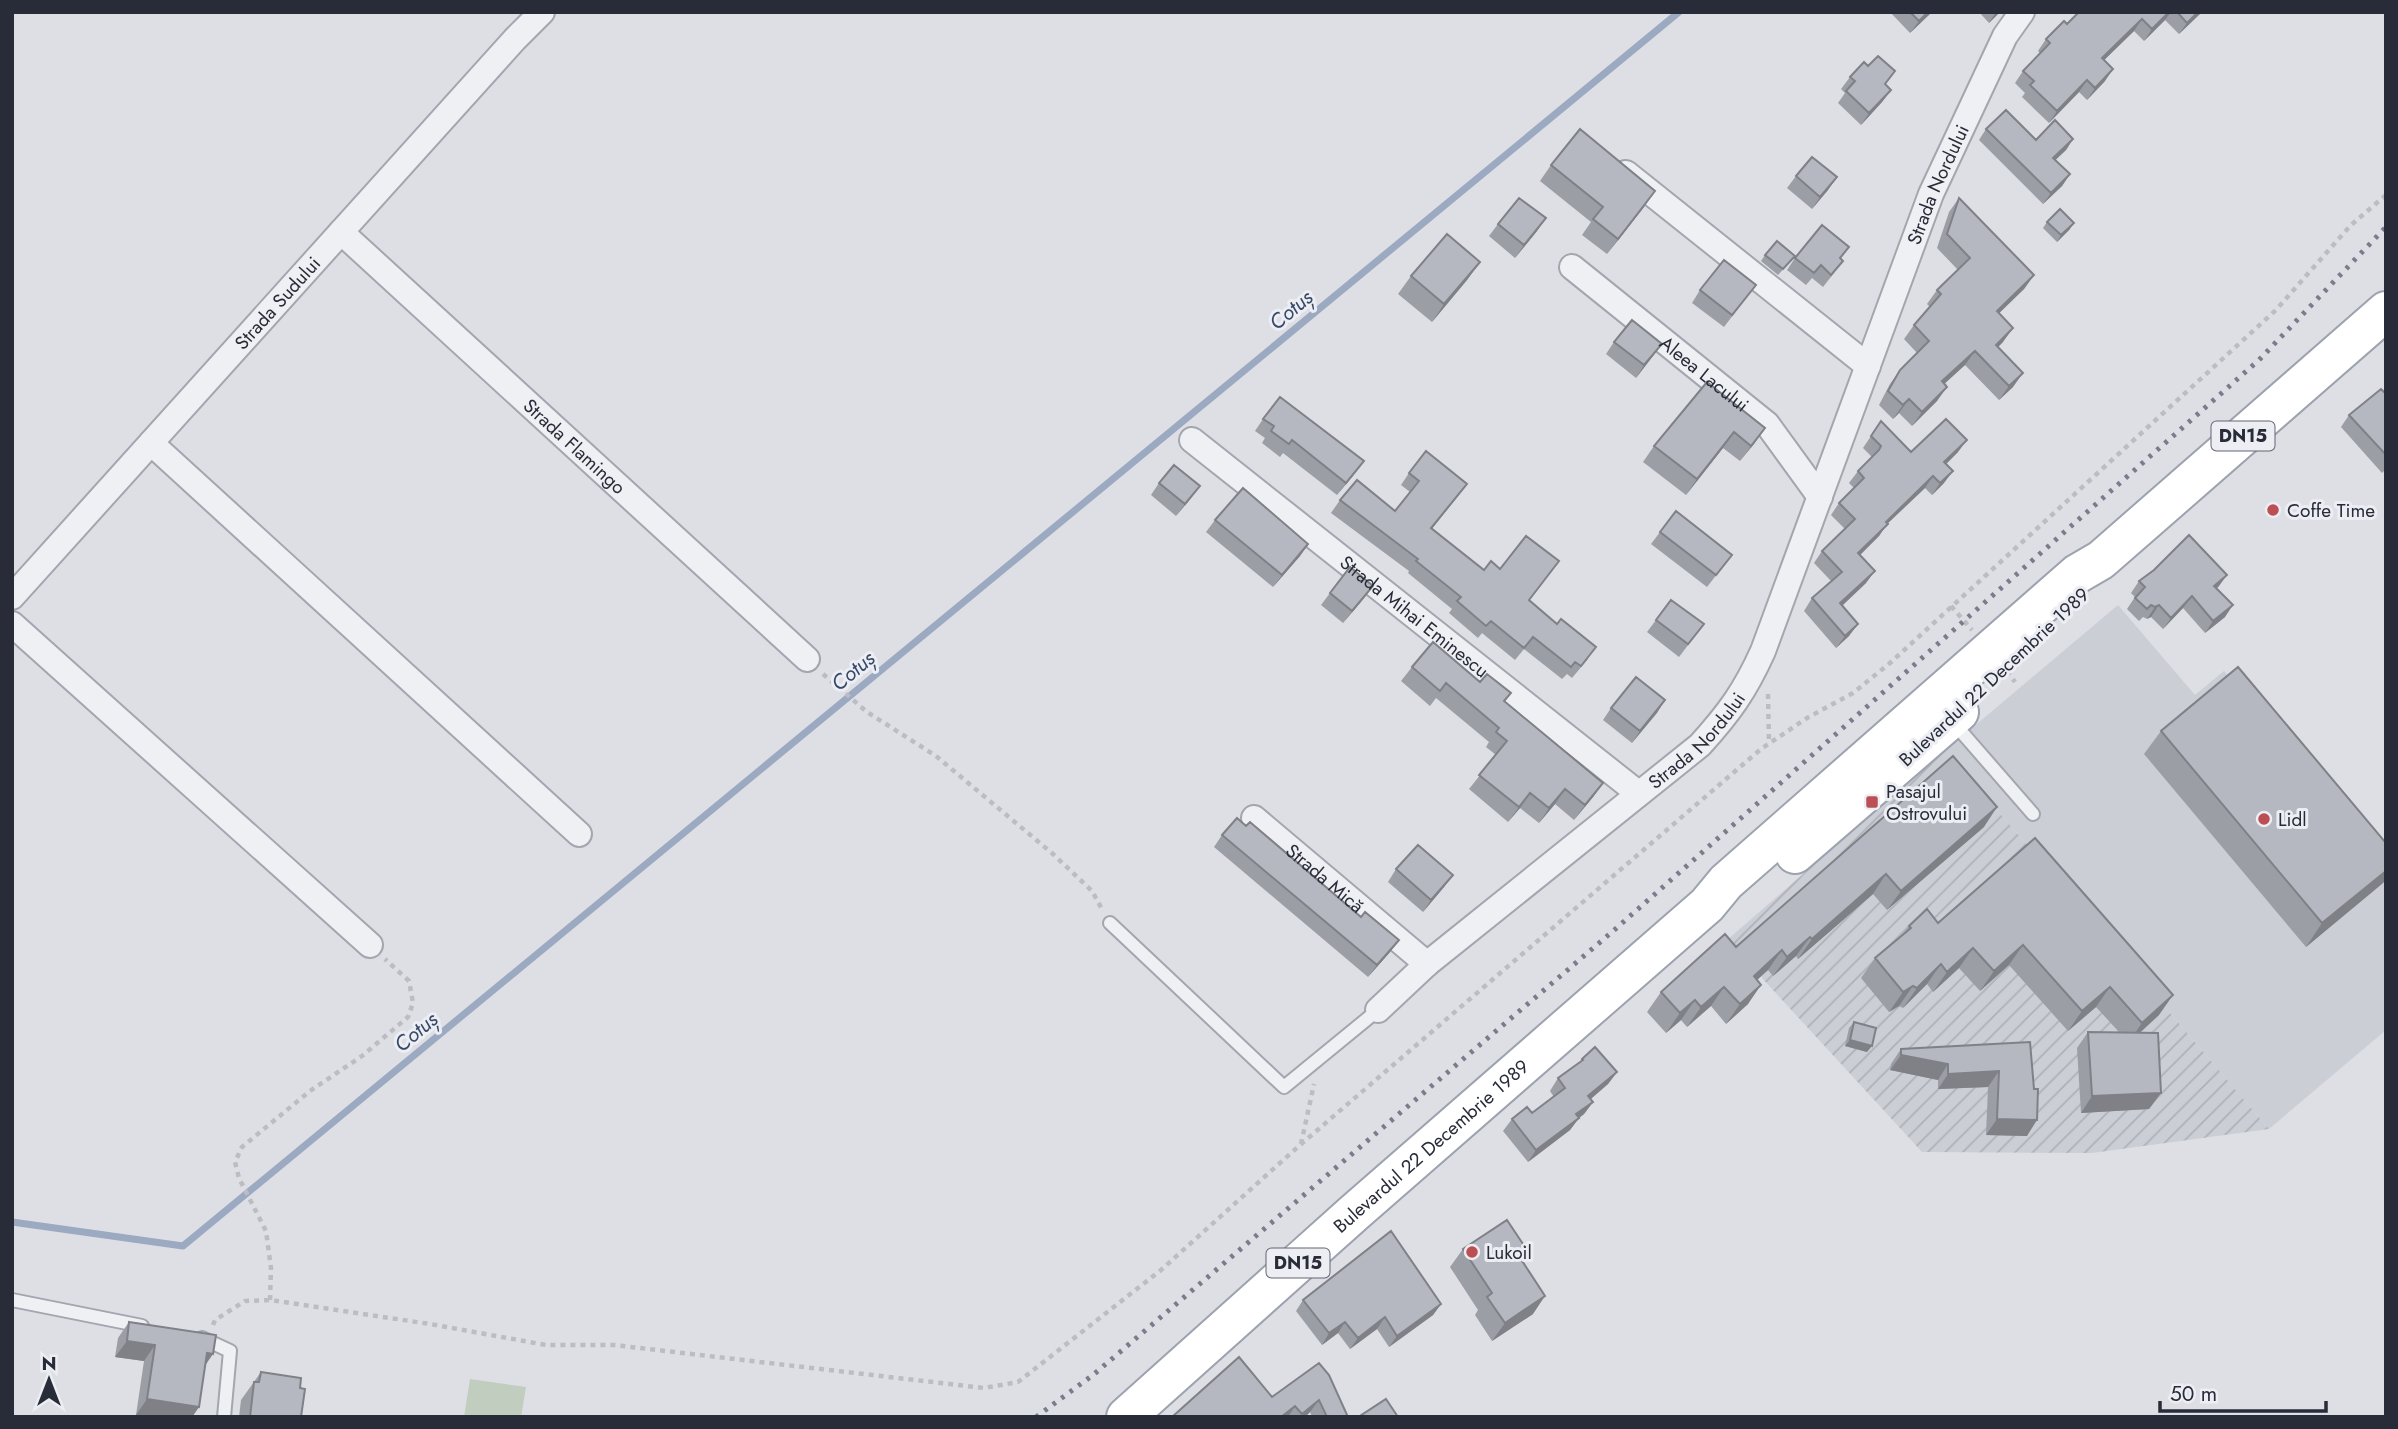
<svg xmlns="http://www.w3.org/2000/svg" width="2398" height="1429" viewBox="0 0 2398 1429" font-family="Jost,sans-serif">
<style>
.built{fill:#cbced5}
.industrial{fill:url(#industrial-furrows)}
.green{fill:#c1cdbf}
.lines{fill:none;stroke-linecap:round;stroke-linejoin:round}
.stream{stroke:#9ba9c1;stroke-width:7}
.lane-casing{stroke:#a3a6ae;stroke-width:16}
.street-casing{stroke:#a3a6ae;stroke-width:28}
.primary-casing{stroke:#9da2af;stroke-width:42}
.path{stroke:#bbbdc3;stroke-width:4.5;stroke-dasharray:5 5;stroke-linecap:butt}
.lane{stroke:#eff0f4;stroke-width:12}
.street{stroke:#eff0f4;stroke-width:24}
.primary{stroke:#fff;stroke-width:38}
.rail{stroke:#787d8c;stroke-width:5;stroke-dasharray:3.5 7;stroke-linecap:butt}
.wall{fill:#9c9ea6}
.shaded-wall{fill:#7f8187}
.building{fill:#b5b8c1;stroke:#7f8187;stroke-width:2}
.poi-dot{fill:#bc4f53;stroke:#eceef3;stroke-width:2.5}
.labels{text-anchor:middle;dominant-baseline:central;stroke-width:6;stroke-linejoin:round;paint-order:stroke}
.shield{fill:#eceef3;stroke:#636671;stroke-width:2}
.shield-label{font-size:18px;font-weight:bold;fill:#282c39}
.street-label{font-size:19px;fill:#282c39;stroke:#eceef3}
.poi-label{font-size:19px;fill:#282c39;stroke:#eceef3;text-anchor:start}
.water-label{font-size:21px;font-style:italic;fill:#374868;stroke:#eceef3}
</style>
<defs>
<pattern id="industrial-furrows" width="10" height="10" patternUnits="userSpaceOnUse" patternTransform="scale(1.75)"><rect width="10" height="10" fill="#cbced5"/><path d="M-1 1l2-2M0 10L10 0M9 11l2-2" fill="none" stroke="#aeb1b8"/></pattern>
</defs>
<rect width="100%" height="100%" fill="#dddfe5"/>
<path class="built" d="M2118 605 2195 695 2224 671 2386 862V1030L2269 1129 1946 750Z"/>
<path class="industrial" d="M1946 750 2269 1129 2092 1153 1922 1152 1727 940Z"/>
<path class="green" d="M470 1379 526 1387 521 1417H464Z"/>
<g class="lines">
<path class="stream" d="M12 1222 183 1246 1679 12"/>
<g class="lane-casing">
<path id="lane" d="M1952 721 2033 814
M1110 923 1284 1087 1378 1010
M12 1300 142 1326
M202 1338 230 1351 224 1417"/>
</g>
<g class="street-casing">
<g id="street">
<path d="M1626 173 1868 366"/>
<path id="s1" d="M341 232 807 659"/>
<path id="s2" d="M1572 267 1767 424 1820 497"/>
<path id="s3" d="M1192 440 1638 793"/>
<path d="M151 443 579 834"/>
<path id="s4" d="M12 597 515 39 542 12"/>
<path d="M12 624 370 945"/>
<path id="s5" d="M1254 818 1427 964"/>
<path id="s6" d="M1378 1010 1427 964 1700 745C1729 713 1745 691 1763 651L1931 194 2005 36 2022 12"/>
</g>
</g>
<g class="primary-casing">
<g id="primary">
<path d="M1795 854 1959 712"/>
<path id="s7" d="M1126 1417 1355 1212 1707 905 1726 882 2077 574 2101 560 2386 311"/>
</g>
</g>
<path class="path" d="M1951 606 1972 630
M2007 671 2015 682
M823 674 867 712 936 756 1053 854 1092 891 1103 911
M1768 694 1769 743
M1301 1144 1314 1084
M270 1300 271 1268 266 1231 239 1178 235 1162 242 1147 310 1091 362 1056 408 1017 413 1003 409 981 385 959
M213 1325 215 1320 245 1301 270 1300 430 1324 546 1345H614L984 1388 1018 1382 1161 1270 1300 1145 1761 749 1807 718 1853 693 1890 663 2276 310 2351 225 2386 195"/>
<use href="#lane" class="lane"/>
<use href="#street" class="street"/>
<use href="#primary" class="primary"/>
<path class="rail" d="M1036 1417 1093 1375 1612 932 2259 360 2386 227"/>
</g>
<path class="wall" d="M1890 12H1932L1910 33Z
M1979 12H2000L1989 23Z
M2079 12H2202L2179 34 2165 20 2144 41 2134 31 2104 60 2105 81 2087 100 2079 92 2049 123 2022 97 2025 93 2015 83 2023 71 2040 53 2038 51 2046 39 2067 24Z
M1850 77 1886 85 1891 90 1882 102 1861 125 1838 103 1845 93 1841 89Z
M1986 129 2036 140 2073 139 2066 150 2055 160 2070 174 2062 186 2043 204 1979 140Z
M1551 165 1644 207 1607 254 1582 235 1591 222 1540 181Z
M1796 176 1828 190 1812 209 1787 188Z
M1959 198 2034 275 2024 289 1999 313 2003 342 1998 347 2013 387 1999 400 1965 365 1944 384 1937 401 1912 426 1899 413 1893 419 1879 405 1890 384 1900 370 1917 353 1904 339 1914 325 1930 307 1927 304 1937 290 1958 270 1937 248 1949 212Z
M2047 222 2070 229 2057 242 2043 228Z
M1498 224 1537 231 1515 258 1489 236Z
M1765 255 1790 262 1778 275 1761 261Z
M1795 258 1841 259 1834 273 1823 287 1812 278 1806 285 1787 270Z
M1480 262 1467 280 1432 322 1398 294 1411 276Z
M1700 290 1747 297 1724 327 1692 303Z
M1614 342 1662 344 1636 378 1606 354Z
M1707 382 1765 428 1740 461 1723 448 1686 495 1643 462 1654 446Z
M2386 394V469L2382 473 2341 427 2349 415Z
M1263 419 1355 473 1337 495 1283 453 1280 457 1262 443 1265 438 1255 431Z
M1881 421 1911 452H1958L1946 464 1944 483 1932 495 1925 488 1887 524 1879 536 1860 555 1866 583 1842 606 1849 636 1836 648 1804 611 1812 598 1831 581 1814 563 1822 551 1845 529 1831 515 1839 503 1854 488 1849 483 1858 471 1872 457 1863 448Z
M1409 473 1467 484 1432 528 1484 570 1500 569 1559 561 1529 601 1588 659 1572 678 1567 674 1562 679 1524 649 1515 660 1482 633 1478 638 1449 613 1452 609 1408 573 1409 571 1331 513 1340 500 1395 511 1410 492 1401 485Z
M1159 483 1191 498 1176 516 1151 495Z
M1215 520 1308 544 1300 556 1273 587 1206 532Z
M1660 532 1732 555 1707 587 1651 544Z
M2139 581 2219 586 2217 588 2225 617 2205 633 2183 608 2163 629 2151 617 2147 619 2143 617 2139 621 2127 609 2135 597 2131 593Z
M1330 593 1364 598 1343 623 1321 605Z
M1656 620 1695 636 1679 657 1647 632Z
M1412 667 1480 682 1511 693 1505 701 1603 783 1593 797 1574 820 1555 804 1539 823 1520 808 1508 822 1469 789 1496 755 1486 747 1489 742 1436 698 1430 706 1401 681Z
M1665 700 1632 743 1603 720 1611 708Z
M2161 731 2386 843V879L2383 883 2306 947 2144 754Z
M1984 827 1887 910 1873 894 1798 959 1796 956 1773 976 1768 970 1757 980 1748 1004 1726 1024 1711 1006 1687 1027 1681 1020 1666 1033 1647 1012 1661 992 1736 947Z
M1222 835 1390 952 1368 977 1214 847Z
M2035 838 2159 1015 2140 1033 2161 1093 2149 1109 2081 1113 2077 1048 2088 1032H2119L2096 1007 2068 1031 2009 965 1980 991 1959 968 1933 992 1927 984 1903 1008 1899 1006 1889 1012 1861 978 1875 958 1901 936 1909 926 1938 923Z
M1396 869 1444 887 1423 912 1388 882Z
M1854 1022 1867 1052 1845 1046 1849 1028Z
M2030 1042 2027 1136 1986 1135 1988 1087 1938 1089V1080L1890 1070 1891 1064 1901 1049Z
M1582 1059 1617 1072 1608 1084 1591 1099 1593 1102 1584 1114 1579 1118 1570 1130 1528 1162 1503 1131 1512 1119 1532 1113 1554 1097 1550 1091 1558 1078 1579 1063Z
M1463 1249 1519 1256 1533 1314 1492 1341 1475 1315 1478 1310 1450 1267Z
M1303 1300 1441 1304 1433 1315 1389 1347 1377 1329 1350 1349 1338 1333 1322 1345 1296 1311Z
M129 1322 205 1365 199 1407 192 1417H146L136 1415 144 1361 115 1357 118 1338Z
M1319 1363 1348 1417H1312L1310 1412 1305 1417H1172L1272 1397Z
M261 1372 300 1388 301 1417H239L241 1400Z"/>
<path class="shaded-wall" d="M1928 12H1932L1910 33 1919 21Z
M1996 12H2000L1989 23Z
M2169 12H2171L2165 20 2144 41 2152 29Z
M2198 12H2202L2179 34 2187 23Z
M2142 19 2134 31 2094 70 2102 58Z
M2113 69 2105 81 2087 100 2095 88Z
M2087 80 2079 92 2049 123 2057 111Z
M1891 90 1882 102 1861 125 1869 113Z
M2073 139 2066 150 2046 169 2053 158Z
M2070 174 2062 186 2043 204 2051 193Z
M1837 177 1828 190 1812 209 1820 197Z
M1655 191 1644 207 1607 254 1618 239Z
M1546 218 1537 231 1515 258 1524 245Z
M2074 223 2070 229 2057 242 2061 235Z
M1480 262 1467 280 1432 322 1444 304Z
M2034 275 2024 289 1987 325 1997 311Z
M2013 328 2003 342 1986 359 1996 345Z
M1662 344 1653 356 1636 378 1644 365Z
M1975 351 1965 365 1932 395 1942 381Z
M2023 373 2013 387 1999 400 2009 386Z
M1947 387 1937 401 1912 426 1922 412Z
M1909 399 1899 413 1893 419 1903 405Z
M1765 428 1754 444 1740 461 1751 446Z
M1734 432 1723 448 1686 495 1697 479Z
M1967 440 1958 452 1936 474 1944 462Z
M1364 461 1355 473 1337 495 1346 483Z
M1953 471 1944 483 1932 495 1940 483Z
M1933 476 1925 488 1887 524 1879 536 1850 565 1858 553 1886 522Z
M1467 484 1458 496 1423 540 1431 528Z
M1200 486 1191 498 1176 516 1185 504Z
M1308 544 1300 556 1273 587 1282 575Z
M1875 571 1866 583 1831 616 1840 603Z
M2227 575 2219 586 2206 598 2214 586Z
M1373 586 1364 598 1343 623 1352 611Z
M2192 596 2183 608 2163 629 2171 618Z
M2159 605 2151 617 2147 619 2155 607Z
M2233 605 2225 617 2205 633 2213 621Z
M1858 624 1849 636 1836 648 1845 636Z
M1665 700 1657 713 1632 743 1640 731Z
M1603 783 1593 797 1574 820 1585 805Z
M1565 789 1555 804 1539 823 1549 808Z
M1530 793 1520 808 1508 822 1519 807Z
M1997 807 1984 827 1887 910 1901 891Z
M2386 871V879L2383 883 2306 947 2322 923Z
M1886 874 1873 894 1798 959 1812 939Z
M1453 875 1444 887 1423 912 1431 900Z
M1810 937 1796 956 1773 976 1787 957Z
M1399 940 1390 952 1368 977 1377 965Z
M2023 945 2009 965 1980 991 1994 971Z
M1973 948 1959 968 1933 992 1947 972Z
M1782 950 1768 970 1740 995 1754 976Z
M1941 964 1927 984 1903 1008 1917 988Z
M1761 985 1748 1004 1726 1024 1740 1004Z
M1913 986 1899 1006 1889 1012 1903 992Z
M1724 987 1711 1006 1687 1027 1701 1007Z
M2110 987 2096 1007 2068 1031 2082 1011Z
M2173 995 2159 1015 2128 1043 2142 1023Z
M1695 1000 1681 1020 1666 1033 1680 1013Z
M1850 1040 1872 1046 1867 1052 1845 1046Z
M1901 1055 1948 1064 1938 1080 1890 1070Z
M1999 1071 1988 1087 1938 1089 1948 1074Z
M1617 1072 1608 1084 1580 1108 1588 1096Z
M2161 1093 2149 1109 2081 1113 2092 1096Z
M1593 1102 1584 1114 1579 1118 1570 1130 1528 1162 1536 1150 1576 1114Z
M1997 1119 2037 1120 2027 1136 1986 1135Z
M1545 1296 1533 1314 1492 1341 1505 1323Z
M1441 1304 1433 1315 1389 1347 1397 1336Z
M1385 1317 1377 1329 1350 1349 1358 1338Z
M1345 1322 1338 1333 1322 1345 1329 1333Z
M127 1341 155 1345 144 1361 115 1357Z
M207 1353 213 1354 202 1370Z
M147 1399 199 1407 192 1417H146L136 1415Z
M1319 1400 1310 1412 1305 1417H1300Z
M1295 1406 1288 1417H1281Z"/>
<path class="building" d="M1910 12H1928L1919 21Z
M2079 12H2169L2152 29 2142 19 2102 58 2113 69 2095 88 2087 80 2057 111 2030 85 2034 81 2023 71 2050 43 2046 39 2064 21 2067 24Z
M2177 12H2198L2187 23Z
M1878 56 1895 71 1885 84 1891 90 1869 113 1846 91 1855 81 1850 77 1864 62 1868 66Z
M2006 110 2036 140 2055 120 2073 139 2053 158 2070 174 2051 193 1986 129Z
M1580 129 1655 191 1618 239 1593 219 1603 207 1551 165Z
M1812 157 1837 177 1820 197 1796 176Z
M1519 198 1546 218 1524 245 1498 224Z
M1959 198 2034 275 1997 311 2013 328 1996 345 2023 373 2009 386 1975 351 1942 381 1947 387 1922 412 1909 399 1903 405 1888 391 1900 370 1929 341 1914 325 1941 294 1937 290 1970 258 1947 234Z
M2060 209 2074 223 2061 235 2047 222Z
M1822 225 1849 247 1840 258 1843 261 1831 275 1821 265 1814 273 1795 258Z
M1447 234 1480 262 1444 304 1411 276Z
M1777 241 1795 256 1783 269 1765 255Z
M1724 260 1756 285 1732 315 1700 290Z
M1632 320 1662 344 1644 365 1614 342Z
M1707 382 1765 428 1751 446 1734 432 1697 479 1654 446Z
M2381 389 2386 394V455L2349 415Z
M1280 397 1364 461 1346 483 1292 440 1289 444 1271 431 1274 426 1263 419Z
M1946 419 1967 440 1944 462 1953 471 1940 483 1933 476 1886 522 1888 524 1858 553 1875 571 1840 603 1858 624 1845 636 1812 598 1842 572 1822 551 1855 519 1839 503 1864 478 1858 471 1879 450 1881 446 1871 436 1881 421 1911 452Z
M1426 451 1467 484 1431 528 1484 570 1491 561 1500 569 1526 536 1559 561 1529 600 1557 624 1561 619 1596 647 1581 666 1575 662 1571 667 1533 637 1524 648 1491 621 1486 626 1457 601 1461 597 1416 561 1418 559 1340 500 1357 480 1395 511 1419 481 1409 473Z
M1174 465 1200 486 1185 504 1159 483Z
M1243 488 1308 544 1282 575 1215 520Z
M1676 511 1732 555 1716 575 1660 532Z
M2189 535 2227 575 2214 586 2233 605 2213 621 2192 596 2171 618 2159 605 2155 607 2151 605 2147 609 2135 598 2145 587 2139 581 2154 570Z
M1350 567 1373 586 1352 611 1330 593Z
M1671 600 1704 624 1688 644 1656 620Z
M1433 642 1480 682 1487 674 1511 693 1504 701 1603 783 1585 805 1565 789 1549 808 1530 793 1519 807 1479 775 1507 741 1496 732 1499 728 1446 683 1440 691 1412 667Z
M2238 667 2386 843V871L2322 923 2161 731Z
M1636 677 1665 700 1640 731 1611 708Z
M1953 756 1997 807 1901 891 1886 874 1812 939 1810 937 1787 957 1782 950 1754 976 1761 985 1740 1004 1724 987 1701 1007 1695 1000 1680 1013 1661 992 1725 934 1736 947Z
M1237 818 1246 826 1250 822 1361 917 1365 912 1399 940 1377 965 1222 835Z
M2035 838 2173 995 2142 1023 2110 987 2082 1011 2023 945 1994 971 1973 948 1947 972 1941 964 1917 988 1913 986 1903 992 1875 958 1911 928 1909 926 1927 909 1938 923Z
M1418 845 1453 875 1431 900 1396 869Z
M1854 1022 1876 1028 1872 1046 1850 1040Z
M2088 1032 2158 1033 2161 1093 2092 1096Z
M2030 1042 2034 1089H2038L2037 1120 1997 1119 1999 1071 1948 1074V1064L1901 1055V1049Z
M1595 1047 1617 1072 1588 1096 1593 1102 1576 1114 1579 1118 1536 1150 1512 1119 1527 1107 1532 1113 1565 1088 1558 1078 1583 1060 1582 1059Z
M1507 1220 1525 1247 1517 1253 1545 1296 1505 1323 1487 1297 1492 1293 1463 1249Z
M1391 1231 1441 1304 1397 1336 1385 1317 1358 1338 1345 1322 1329 1333 1303 1300Z
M129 1322 216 1335 213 1354 207 1353 199 1407 147 1399 155 1345 127 1341Z
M1239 1357 1272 1397 1319 1363 1329 1375 1348 1417H1327L1319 1400 1302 1414 1295 1406 1281 1417H1172Z
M261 1372 301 1378 300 1388 305 1389 301 1417H250L254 1382H259Z
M1386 1399 1398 1417H1361L1360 1416Z"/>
<g class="poi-dot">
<circle cx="2273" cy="510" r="7"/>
<rect x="1865" y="795" width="14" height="14" rx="3.5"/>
<circle cx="2264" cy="819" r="7"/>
<circle cx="1472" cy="1252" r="7"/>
</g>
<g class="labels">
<g class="shield">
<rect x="2211.5" y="421.5" width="63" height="29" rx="5"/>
<rect x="1266.5" y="1248.5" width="63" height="29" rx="5"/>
</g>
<g class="shield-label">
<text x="2243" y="436">DN15</text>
<text x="1298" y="1263">DN15</text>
</g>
<g class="street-label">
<text stroke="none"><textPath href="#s6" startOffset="1029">Strada Nordului</textPath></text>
<text stroke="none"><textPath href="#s4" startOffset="396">Strada Sudului</textPath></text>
<text stroke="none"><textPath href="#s2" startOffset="170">Aleea Lacului</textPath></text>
<text stroke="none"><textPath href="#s1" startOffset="317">Strada Flamingo</textPath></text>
<text stroke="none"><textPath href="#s3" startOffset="284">Strada Mihai Eminescu</textPath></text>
<text transform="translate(1994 677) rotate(-43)">Bulevardul 22 Decembrie 1989</text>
<text stroke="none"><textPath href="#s6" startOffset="418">Strada Nordului</textPath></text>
<text stroke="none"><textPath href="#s5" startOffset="93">Strada Mică</textPath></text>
<text stroke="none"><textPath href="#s7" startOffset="408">Bulevardul 22 Decembrie 1989</textPath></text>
</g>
<g class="poi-label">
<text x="2287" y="510">Coffe Time</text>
<text x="1886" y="791">Pasajul<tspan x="1886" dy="22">Ostrovului</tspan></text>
<text x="2278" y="819">Lidl</text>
<text x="1486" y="1252">Lukoil</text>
</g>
<g class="water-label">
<text transform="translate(1291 310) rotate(-40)">Cotuș</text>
<text transform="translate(853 671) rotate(-40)">Cotuș</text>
<text transform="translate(416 1032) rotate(-40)">Cotuș</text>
</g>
</g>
<rect width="2398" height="1429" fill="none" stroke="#282c39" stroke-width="28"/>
<g transform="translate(49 1380)" stroke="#eceef3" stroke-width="5" paint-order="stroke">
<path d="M0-5L12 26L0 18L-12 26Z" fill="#282c39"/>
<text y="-10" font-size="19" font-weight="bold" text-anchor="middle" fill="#282c39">N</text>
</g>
<path d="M2160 1401v10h166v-10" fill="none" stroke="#282c39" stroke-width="3.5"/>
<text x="2170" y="1401" font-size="21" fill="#282c39" stroke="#eceef3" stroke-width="5" paint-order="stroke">50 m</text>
</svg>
